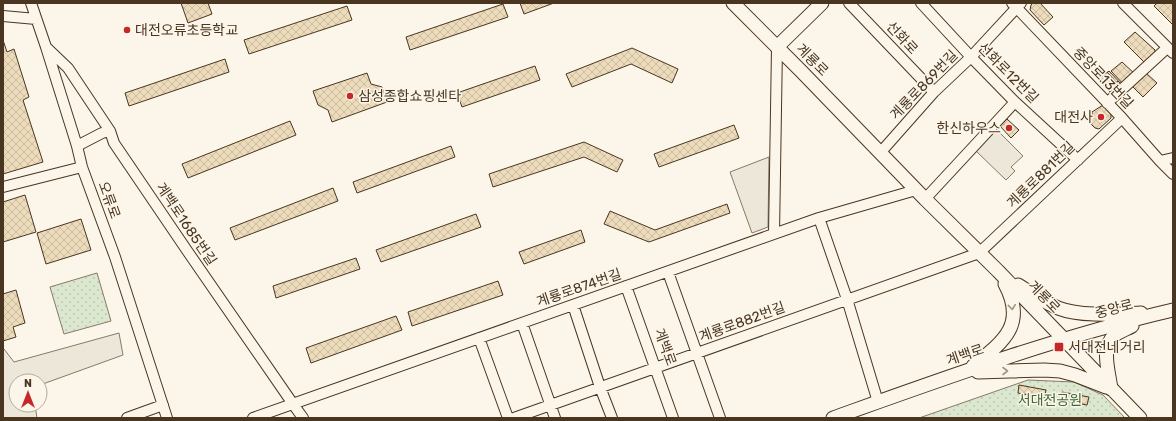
<svg xmlns="http://www.w3.org/2000/svg" width="1176" height="421" viewBox="0 0 1176 421" font-family="Rubik,'Noto Sans KR',sans-serif">
<style>
.park{fill:url(#park-dots);stroke:#887966}
.parking{fill:#ede7d9;stroke:#887966}
.building{fill:url(#building-cross-hatch);stroke:#4a3520}
.lines{fill:none;stroke-linecap:round;stroke-linejoin:round}
.minor-casing{stroke:#4a3520;stroke-width:12}
.major-casing{stroke:#4a3520;stroke-width:15}
.minor{stroke:#fbf6e9;stroke-width:10}
.major{stroke:#fbf6e9;stroke-width:13}
.oneway{stroke:#a29684}
.poi-dot{fill:#c62828;stroke:#fbf6e9;stroke-width:1.5}
.labels{text-anchor:middle;dominant-baseline:central;stroke-width:3;stroke-linejoin:round;paint-order:stroke}
.poi-label{font-size:14px;fill:#4a3520;stroke:#fbf6e9;text-anchor:start}
.street-label{font-size:14px;fill:#4a3520;stroke:#fbf6e9}
.park-label{font-size:14px;fill:#436837;stroke:#fbf6e9}
</style>
<defs>
<pattern id="park-dots" width="8" height="8" patternUnits="userSpaceOnUse"><rect width="8" height="8" fill="#dce7d0"/><path d="M2 2h.1M6 6h.1" fill="none" stroke="#bec7b2" stroke-width="1.8" stroke-linecap="round"/></pattern>
<pattern id="building-cross-hatch" width="8" height="8" patternUnits="userSpaceOnUse"><rect width="8" height="8" fill="#ecdcbc"/><path d="M0 0l8 8M0 8l8-8" fill="none" stroke="#ccbda1"/></pattern>
</defs>
<rect width="100%" height="100%" fill="#fbf6e9"/>
<path class="park" d="M97 273 111 321 64 334 50 287Z
M1028 380 1074 382 1103 395 1125 418H919Z"/>
<path class="parking" d="M996 129 1023 156 1011 167 1015 171 1006 180 975 150Z
M769 157 768 227 752 233 730 172Z
M119 333 123 355 40 385V381H16V405H35L37 418H3V350L4 349 14 362Z"/>
<path class="building" d="M181 3H208L212 14 188 23Z
M520 3H554L524 14Z
M1033 3H1040L1053 17 1044 25 1030 10 1031 5Z
M1157 3H1173V25L1154 6Z
M503 4 508 17 410 50 406 37Z
M347 6 352 20 249 54 244 40Z
M1135 32 1155 50V56L1146 64 1124 42Z
M3 40 7 52 14 49 29 97 23 100 43 162 3 174Z
M632 48 678 69 672 83 631 64 572 87 566 74Z
M225 59 229 72 129 106 125 93Z
M1122 62 1136 75 1125 86 1111 71Z
M535 66 540 80 462 107 457 93Z
M1109 71 1124 87 1114 96 1098 79Z
M1107 72 1116 82 1108 88 1099 79Z
M367 73 371 84 382 87 387 102 332 122 328 110 318 105 313 91Z
M1146 73 1157 83 1143 97 1132 86Z
M1118 81 1124 87 1114 96 1108 89Z
M1103 105 1111 112V118L1099 129 1095 128 1087 120 1092 116V112Z
M1007 119 1019 130 1011 138 1000 126Z
M290 121 296 135 188 178 182 164Z
M734 125 739 138 659 167 654 154Z
M584 142 623 160 617 172 584 157 493 187 489 174Z
M451 146 455 157 357 193 353 182Z
M333 188 338 201 235 240 230 228Z
M25 195 36 232 3 242V202Z
M727 204 730 213 649 242 604 224 610 211 655 230Z
M476 214 481 227 381 262 376 250Z
M81 219 91 250 46 264 37 233Z
M581 230 585 242 524 264 519 252Z
M356 258 360 269 276 298 273 286Z
M498 281 503 295 412 326 408 312Z
M16 290 25 323 13 327 16 337 3 341V294Z
M396 316 402 330 311 363 306 348Z
M1019 385 1046 390 1044 398 1018 393Z
M1062 392 1089 397 1087 405 1061 400Z"/>
<g class="lines">
<g class="minor-casing">
<path id="minor" d="M31 3 46 47 77 146 82 167 115 257 167 418
M849 3 934 92
M921 3 971 57 1015 102 1078 160
M1012 3 1122 118 1160 161 1173 174
M1123 3 1173 53
M3 16 36 19
M46 47 68 68 110 131 114 143 188 252 293 404 303 418
M1107 103 1167 48
M77 146 102 133 110 131
M880 153 934 92 971 57 1021 3
M1160 161 1173 158
M3 187 82 167
M925 199 1015 102
M819 218 847 299 878 402
M774 234 777 47
M668 272 720 418
M626 286 673 418
M573 305 600 387 612 418
M522 323 555 418
M479 338 508 418
M127 418 163 405
M253 418 819 218 916 190
M514 418 979 253 1122 118"/>
</g>
<g class="major-casing">
<path id="major" d="M733 3 801 71 925 199 998 271 1140 418
M777 47 822 3
M1018 285C1031 293 1044 302 1058 308 1081 317 1117 314 1141 313
M973 366C1003 342 1027 325 1005 284
M978 372 1044 370 1060 371 1075 375 1106 387
M1111 389C1109 372 1100 347 1115 335 1120 331 1127 329 1132 326
M833 418C945 378 1057 337 1173 310"/>
</g>
<use href="#minor" class="minor"/>
<use href="#major" class="major"/>
</g>
<defs><path id="oneway-chevron" d="M-2-3.5L2.5 0L-2 3.5" fill="none" stroke-width="1.6" stroke-linecap="round" stroke-linejoin="round"/></defs>
<g class="oneway">
<use href="#oneway-chevron" transform="translate(1012 307) rotate(84)"/>
<use href="#oneway-chevron" transform="translate(1005 371)"/>
</g>
<g class="poi-dot">
<circle cx="127" cy="30" r="4"/>
<circle cx="350" cy="96" r="4"/>
<circle cx="1101" cy="117" r="4"/>
<circle cx="1009" cy="128" r="4"/>
<rect x="1054" y="342" width="10" height="10" rx="2"/>
</g>
<g class="labels">
<g class="poi-label">
<text x="135" y="30">대전오류초등학교</text>
<text x="358" y="96">삼성종합쇼핑센타</text>
<text x="1093" y="117" text-anchor="end">대전사</text>
<text x="1001" y="128" text-anchor="end">한신하우스</text>
<text x="1068" y="347">서대전네거리</text>
</g>
<g class="street-label">
<text transform="translate(902 38) rotate(47)">선화로</text>
<text transform="translate(812 60) rotate(45)">계룡로</text>
<text transform="translate(1008 73) rotate(45)">선화로12번길</text>
<text transform="translate(1103 78) rotate(46)">중앙로13번길</text>
<text transform="translate(924 85) rotate(-46)">계룡로869번길</text>
<text transform="translate(1041 175) rotate(-44)">계룡로881번길</text>
<text transform="translate(109 200) rotate(70)">오류로</text>
<text transform="translate(186 224) rotate(56)">계백로1685번길</text>
<text transform="translate(579 288) rotate(-19)">계룡로874번길</text>
<text transform="translate(1044 297) rotate(46)">계룡로</text>
<text transform="translate(1114 309) rotate(-15)">중앙로</text>
<text transform="translate(742 322) rotate(-20)">계룡로882번길</text>
<text transform="translate(665 347) rotate(70)">계백로</text>
<text transform="translate(965 355) rotate(-19)">계백로</text>
</g>
<g class="park-label">
<text x="1050" y="400">서대전공원</text>
</g>
</g>
<rect width="1176" height="421" fill="none" stroke="#4a3520" stroke-width="8"/>
<g transform="translate(28 393)"><circle r="19" fill="#fbf6e9" stroke="#b4a999"/>
<path d="M0-3L7 15L0 10L-7 15Z" fill="#c62828"/>
<text y="-6" font-size="11" font-weight="bold" text-anchor="middle" fill="#4a3520">N</text>
</g>
</svg>
